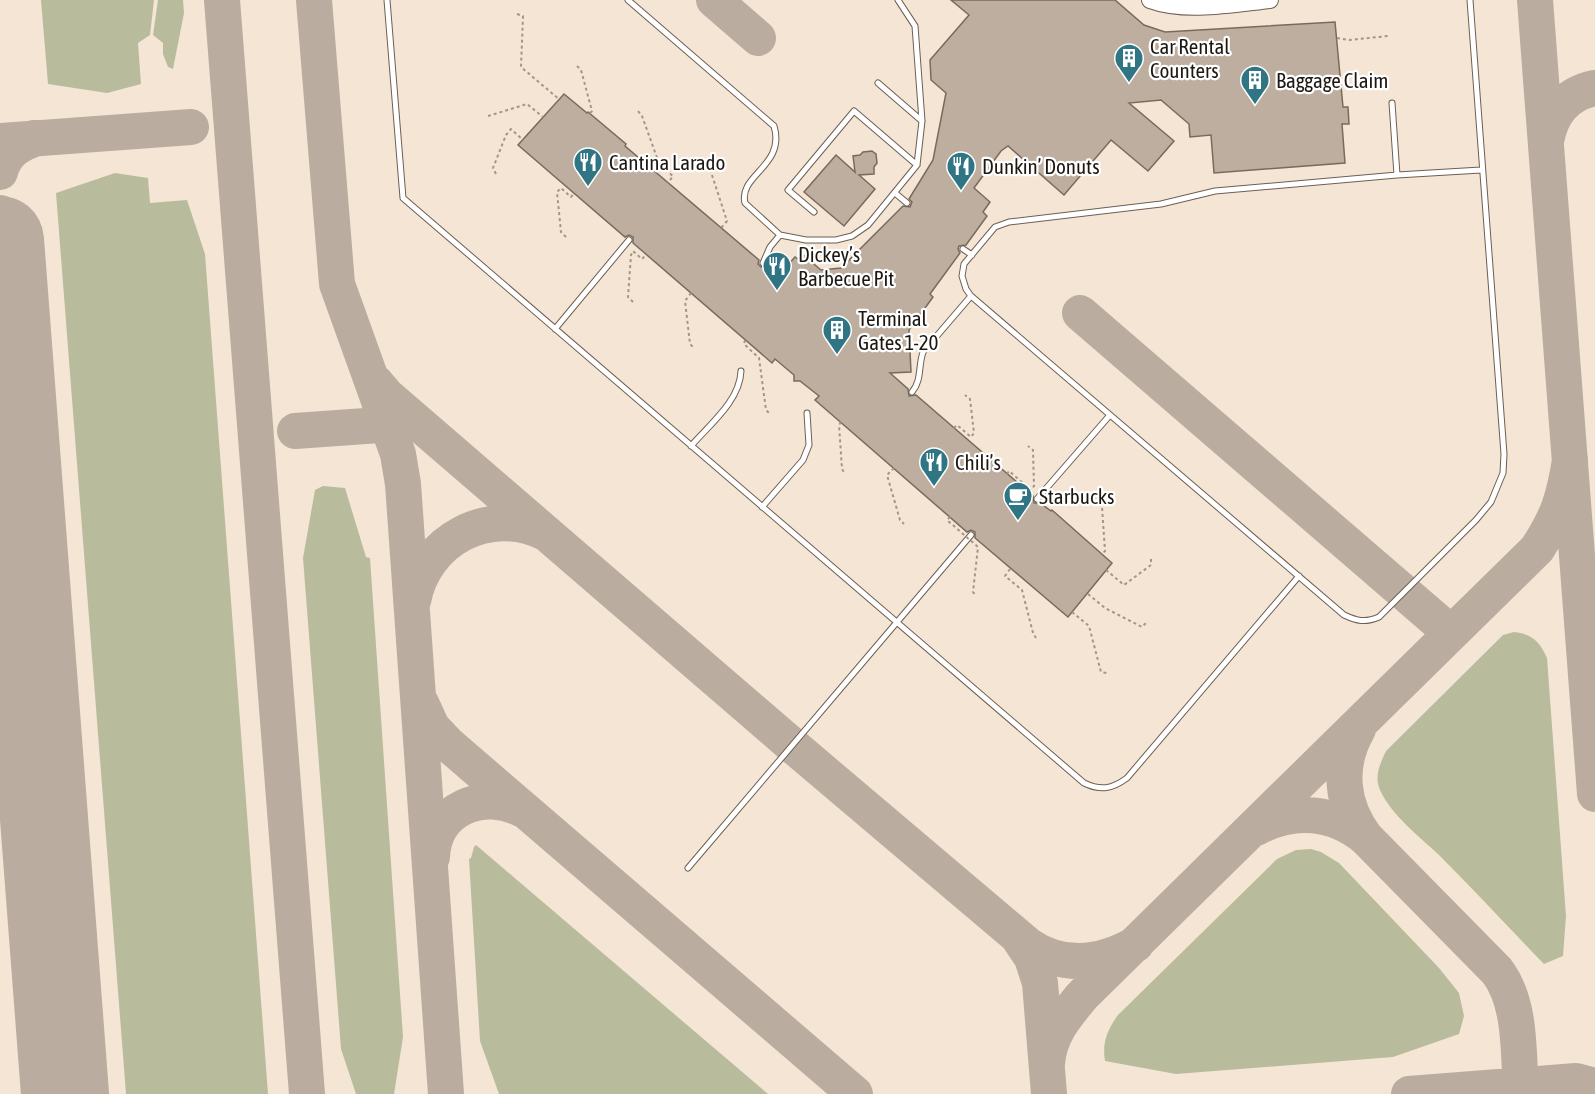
<svg xmlns="http://www.w3.org/2000/svg" width="1595" height="1094" viewBox="0 0 1595 1094" font-family="'Asap Condensed',sans-serif">
<style>
.green{fill:#b8bc9c}
.lines{fill:none;stroke-linecap:round;stroke-linejoin:round}
.taxiway{stroke:#baada0;stroke-width:36}
.runway{stroke:#baada0;stroke-width:88}
.building{fill:#bdae9f;stroke:#786b5d;stroke-width:1.5}
.service-casing{stroke:#6d5f52;stroke-width:7}
.secondary-casing{stroke:#6d5f52;stroke-width:18}
.path{stroke:#a2968b;stroke-width:2;stroke-dasharray:3 3;stroke-linecap:butt}
.service{stroke:#fff;stroke-width:5}
.secondary{stroke:#fff;stroke-width:16}
.path-bridge{stroke:#a2968b;stroke-width:2;stroke-dasharray:3 3;stroke-linecap:butt}
.labels{text-anchor:middle;dominant-baseline:central;stroke-width:4.5;stroke-linejoin:round;paint-order:stroke}
.poi-label{font-size:21px;fill:#1d1712;stroke:#fff;text-anchor:start}
</style>
<rect width="100%" height="100%" fill="#f5e5d5"/>
<path class="green" d="M41 0H154L150 35 138 43 141 84 107 93 48 84Z
M158 0H183L184 13 173 69 168 67 163 54V43L153 35Z
M115 173 148 178 150 203 187 200 205 254 268 1094H126L56 193Z
M323 486 345 488 366 557 370 558 403 1037 394 1094H356L341 1049 303 558 315 490Z
M1514 632C1532 634 1540 642 1547 658L1566 916 1563 956 1544 964C1509 928 1475 891 1439 855 1419 836 1392 816 1380 790 1374 776 1380 764 1386 751L1503 635Z
M476 845 768 1094H499L480 1041 469 859 471 858 474 847Z
M1311 849 1321 852 1339 863 1439 968 1459 993 1464 1016 1459 1034 1393 1057 1176 1074 1105 1061C1102 1043 1107 1030 1118 1015L1277 859 1296 850Z"/>
<g class="lines">
<path class="taxiway" d="M222 0 307 1094
M314 0 337 284 398 454 403 484C417 687 433 890 446 1094
M714 0 758 38
M1535 0 1595 794
M0 141 191 127
M1546 141C1551 113 1566 94 1595 88
M0 172C5 153 18 144 37 138H34
M0 213 8 307
M1080 313 1451 633
M375 382 387 396 793 746 1028 945C1063 969 1101 964 1136 944
M295 431 408 423
M413 601C424 540 489 505 545 533
M421 703 432 727 449 745 855 1094
M1358 729C1337 766 1341 805 1366 838
M1256 828C1294 808 1333 811 1366 838L1497 971C1522 1004 1518 1054 1521 1094
M432 857C434 808 484 789 523 810
M1018 937 1032 958 1040 983 1049 1094
M1047 1064C1049 1035 1064 1018 1082 996L1537 549C1558 517 1564 498 1570 460
M1409 1094 1576 1081 1595 1086"/>
<path class="runway" d="M0 240 65 1094"/>
</g>
<path class="building" d="M951 0H1115L1144 25 1165 32 1335 22 1343 107H1348L1349 124H1342L1345 163 1214 173 1211 135 1190 137 1189 124 1161 100 1129 103 1174 141 1148 171 1111 140 1064 195 1008 146 1001 151 974 188 990 202 983 212 987 216 966 245 959 246 958 249 960 253 930 294 933 297 909 330 911 372 890 373 908 389 909 396 916 395 1033 496 1034 503H1040L1051 511 1052 510 1112 563 1068 617 975 538V532L971 530 967 532 815 400 819 396 800 381H794V375L775 359 772 363 633 243V237L629 235 625 237 518 145 564 94 587 113 588 112 626 144 625 146 759 260 758 264 761 267 766 266 778 276 795 257 798 259 802 254 821 270 841 268 903 206 910 207 912 202 909 199 933 160 946 93 931 80 930 60 969 15Z
M872 151 876 154 877 163 874 167V174L859 175 875 189 844 226 804 192 836 155 855 172 853 156 860 155 863 152Z"/>
<g class="lines">
<g class="service-casing">
<path id="service" d="M387 0 403 198 1084 783C1101 791 1112 789 1127 778L1299 576
M628 0 774 126C786 166 738 175 745 203L780 235 806 240H836L852 236 868 225 917 165 922 121 915 26 898 0
M1470 0 1504 454 1503 473 1491 502 1476 520 1379 617C1365 623 1357 621 1344 615L971 296 966 289 962 276 964 264 995 227 1009 222 1161 204 1215 191 1397 175 1481 170
M878 83 922 121
M1392 103 1397 175
M895 193 907 203
M814 212 788 190 854 111 917 165
M963 249 972 255
M763 263 770 247 780 235
M555 329 629 240
M912 392C922 380 918 367 923 352L971 296
M691 446C709 425 740 401 741 371
M1037 499 1110 415
M762 507 803 460 809 445 807 413
M688 868 971 535"/>
</g>
<g class="secondary-casing">
<path id="secondary" d="M1150 0C1185 13 1233 4 1270 0"/>
</g>
<path class="path" d="M517 14 523 16 521 67 560 100
M1337 38 1349 40 1388 36
M577 66 581 70 592 111 590 113
M638 111 642 116 660 166 673 176 668 183
M488 116 527 104 543 117
M706 165 710 169 727 221 721 228
M496 174 493 168 506 135 511 129 523 140
M566 237 561 232 557 192 561 188 571 197 574 193
M691 293 685 301 690 344 694 348
M633 302 628 297 631 255 633 251 642 259 646 255
M745 340 744 344 759 358 766 410 770 414
M841 422 839 425 842 469 845 474
M954 428 957 425 971 437 974 433 970 399 965 395
M894 468 887 475 900 520 904 524
M1007 474 1009 471 1031 490 1034 486 1033 450 1028 446
M1098 504 1102 507 1105 551 1103 553
M1010 569 1005 576 1022 590 1033 633 1036 638
M1106 570 1124 585 1151 565V559
M1088 594 1105 608 1142 627 1147 622
M1072 612 1089 626 1101 672 1107 673"/>
<use href="#service" class="service"/>
<use href="#secondary" class="secondary"/>
<path class="path-bridge" d="M950 517 947 520 978 547 973 592 976 596"/>
</g>
<defs>
<g id="building-pin" transform="scale(1.5)"><path d="M0 17L-7.5 6A9.5 9.5 0 1 1 7.5 6Z" fill="#307584" stroke="#fff"/><path d="M-4-6H4V6H1V3H-1V6H-4ZM-2.5-4.3h1.7v1.8h-1.7ZM.8-4.3h1.7v1.8H.8ZM-2.5-1h1.7V.8h-1.7ZM.8-1h1.7V.8H.8Z" fill="#fff"/></g>
<g id="restaurant-pin" transform="scale(1.5)"><path d="M0 17L-7.5 6A9.5 9.5 0 1 1 7.5 6Z" fill="#307584" stroke="#fff"/><path d="M-5-6h1v4h1v-4h1v4h1v-4h1v5L-1.5 .5V6h-2V.5L-5-1ZM5-6V6H3V1.5H1.5Q1.5-4 5-6Z" fill="#fff"/></g>
<g id="cafe-pin" transform="scale(1.5)"><path d="M0 17L-7.5 6A9.5 9.5 0 1 1 7.5 6Z" fill="#307584" stroke="#fff"/><path d="M-5.5-4.5H6V0H3Q3 3.5 0 3.5H-2.5Q-5.5 3.5-5.5 0ZM3-3.2v2h1.7v-2ZM-6 4.5H4V6H-6Z" fill="#fff"/></g>
</defs>
<g fill-rule="evenodd">
<use href="#building-pin" x="1129" y="58"/>
<use href="#building-pin" x="1255" y="80"/>
<use href="#restaurant-pin" x="588" y="162"/>
<use href="#restaurant-pin" x="961" y="166"/>
<use href="#restaurant-pin" x="777" y="266"/>
<use href="#building-pin" x="837" y="330"/>
<use href="#restaurant-pin" x="934" y="462"/>
<use href="#cafe-pin" x="1018" y="496"/>
</g>
<g class="labels">
<g class="poi-label">
<text x="1150" y="46">Car Rental<tspan x="1150" dy="24">Counters</tspan></text>
<text x="1276" y="80">Baggage Claim</text>
<text x="609" y="162">Cantina Larado</text>
<text x="982" y="166">Dunkin’ Donuts</text>
<text x="798" y="254">Dickey’s<tspan x="798" dy="24">Barbecue Pit</tspan></text>
<text x="858" y="318">Terminal<tspan x="858" dy="24">Gates 1-20</tspan></text>
<text x="955" y="462">Chili’s</text>
<text x="1039" y="496">Starbucks</text>
</g>
</g>
</svg>
